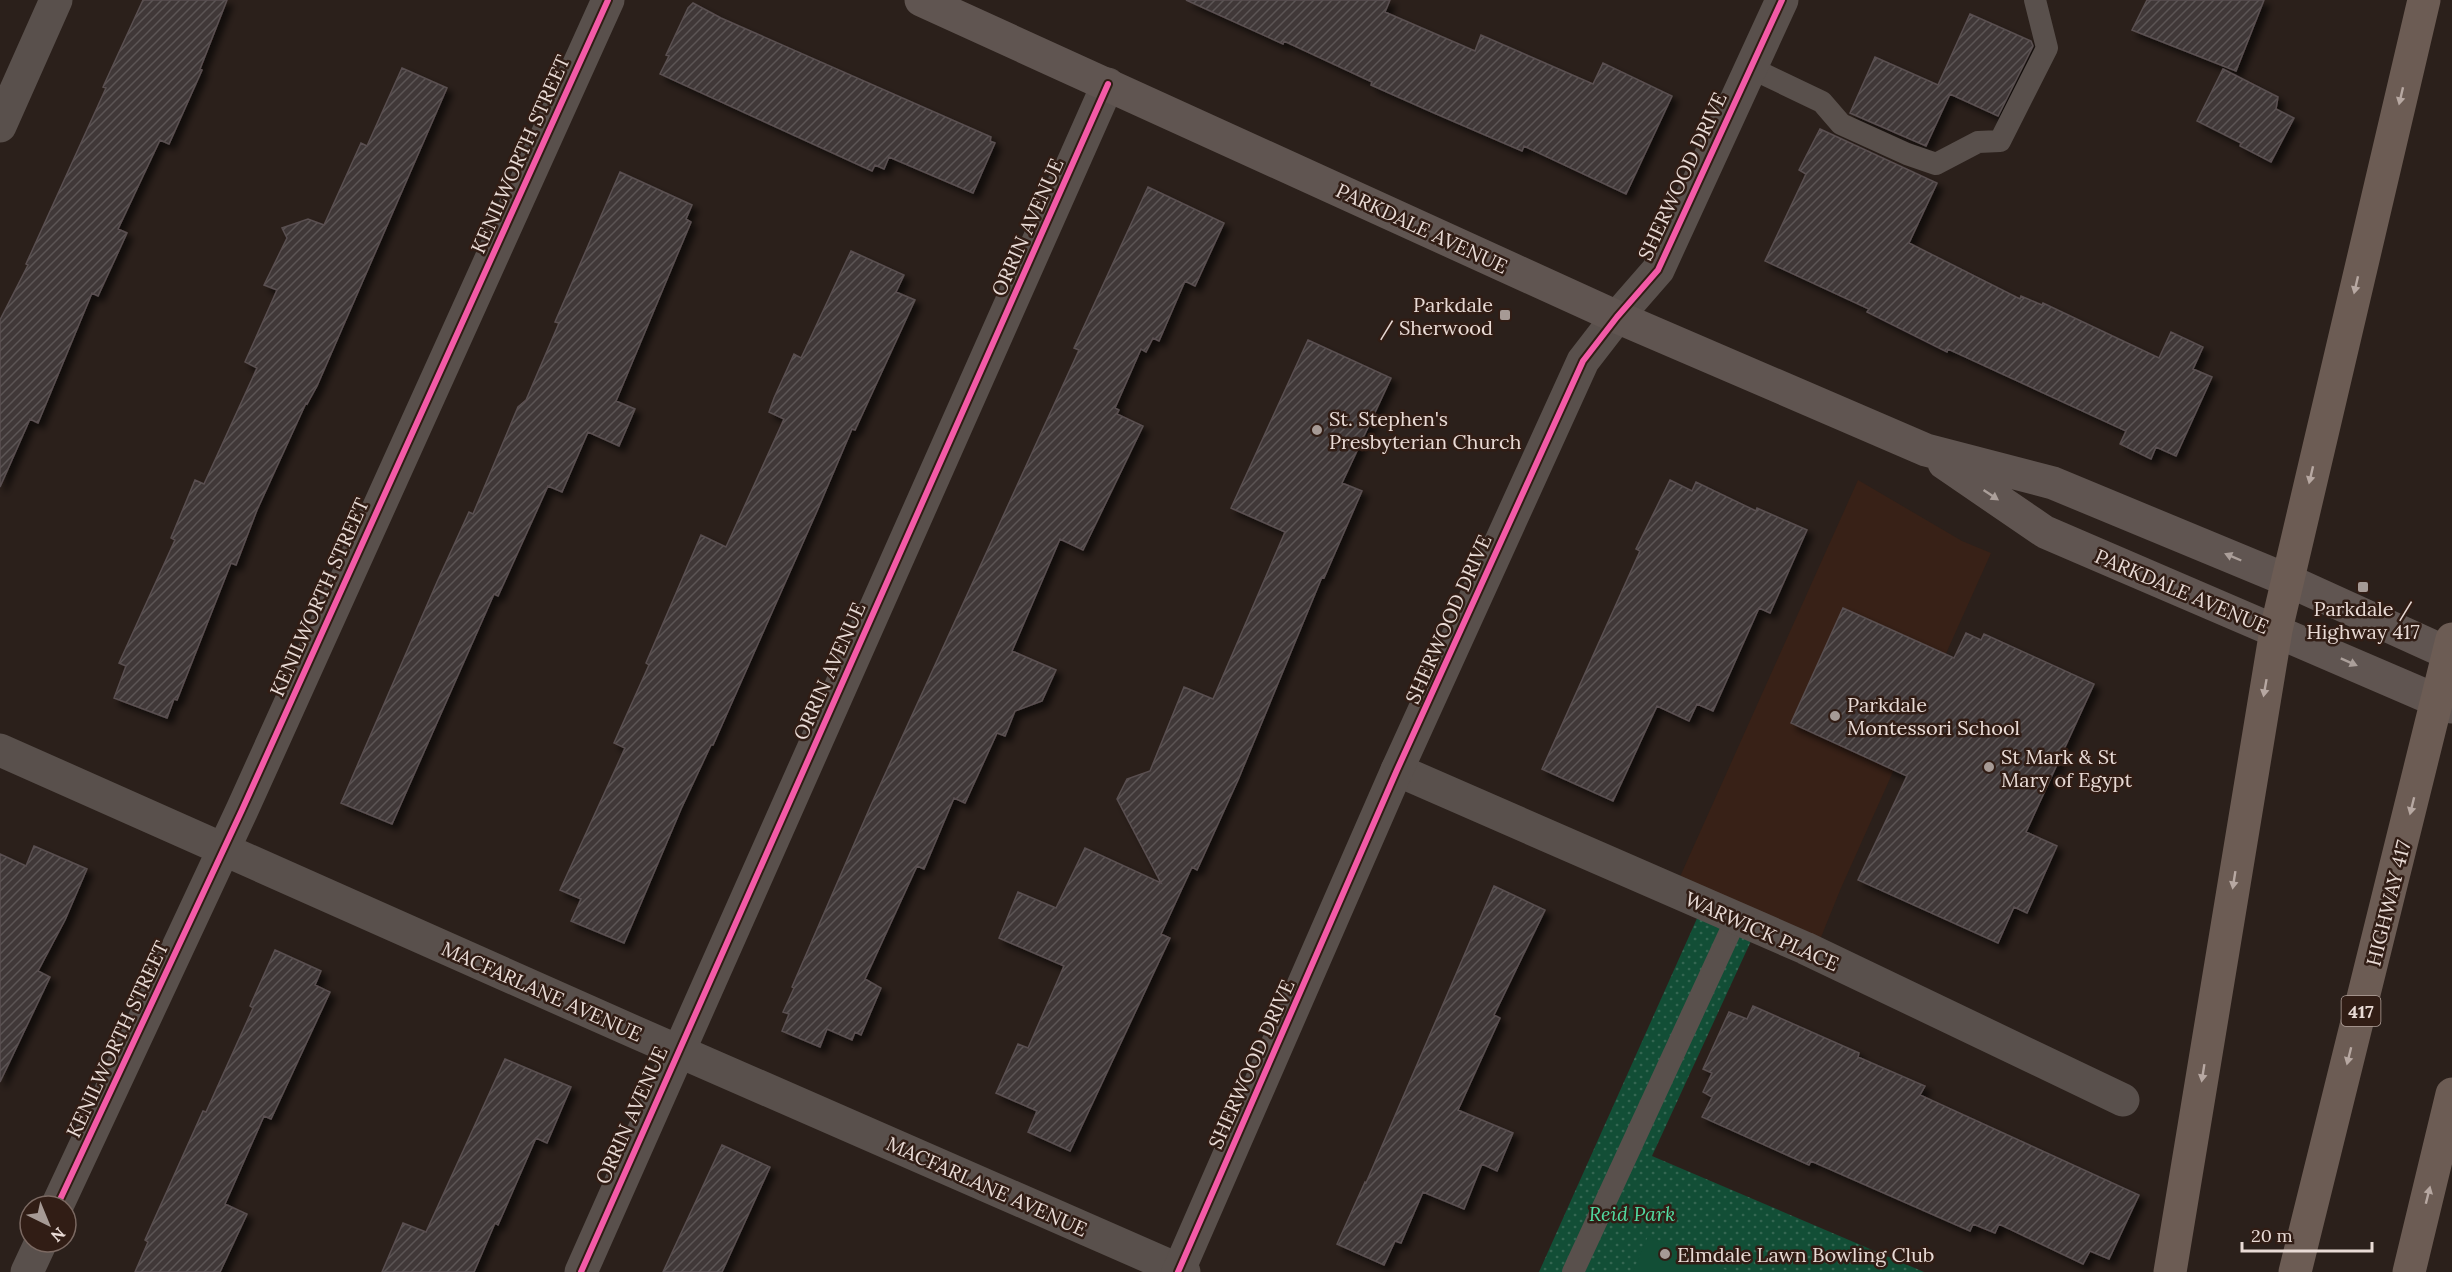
<svg xmlns="http://www.w3.org/2000/svg" width="2452" height="1272" viewBox="0 0 2452 1272" font-family="Lora,serif">
<style>
.built{fill:#382117}
.park{fill:url(#park-dots)}
.pitch{fill:#124e36}
.building{fill:url(#building-hatch);stroke:#5a5051;stroke-width:1.5;filter:url(#shadow)}
.lines{fill:none;stroke-linecap:round;stroke-linejoin:round}
.service{stroke:#59504c;stroke-width:22}
.minor{stroke:#59504c;stroke-width:33}
.tertiary{stroke:#59504c;stroke-width:33}
.secondary{stroke:#605551;stroke-width:33}
.motorway{stroke:#6c5c54;stroke-width:33}
.cycleway-casing{stroke:#311d15;stroke-width:10}
.cycleway{stroke:#f35aa7;stroke-width:6}
.oneway{fill:#b7a8a2}
.oneway2{fill:#ab9f9a}
.poi-dot{fill:#a69a95;stroke:#311d15;stroke-width:2}
.labels{text-anchor:middle;dominant-baseline:central;stroke-width:5;stroke-linejoin:round;paint-order:stroke}
.shield{fill:#311d15;stroke:#b2a29c;stroke-width:1.5}
.shield-label{font-size:18px;font-weight:bold;fill:#e9dbd6}
.street-label{font-size:20px;fill:#e9dbd6;stroke:#311d15}
.poi-label{font-size:20px;fill:#e9dbd6;stroke:#311d15;text-anchor:start}
.park-label{font-size:20px;font-style:italic;fill:#51dba1;stroke:#311d15}
</style>
<defs>
<pattern id="park-dots" width="8" height="8" patternUnits="userSpaceOnUse" patternTransform="scale(1.5)"><rect width="8" height="8" fill="#124e36"/><path d="M2 2h.1M6 6h.1" fill="none" stroke="#346752" stroke-width="1.8" stroke-linecap="round"/></pattern>
<pattern id="building-hatch" width="6" height="6" patternUnits="userSpaceOnUse" patternTransform="scale(1.5)"><rect width="6" height="6" fill="#403838"/><path d="M-1 1l2-2M0 6l6-6M5 7l2-2" fill="none" stroke="#5c5454"/></pattern>
<filter id="shadow"><feDropShadow dx="5.5" dy="5.5" stdDeviation="3" flood-color="#0009"/></filter>
</defs>
<rect width="100%" height="100%" fill="#2b201b"/>
<path class="built" d="M1858 480 1962 541 1991 553 1841 888 1819 942 1679 879Z"/>
<path class="park" d="M1703 905 1757 928 1652 1156 1924 1272H1539Z"/>
<path class="pitch" d="M1648 1236 1731 1272H1633Z"/>
<path class="building" d="M143 0H227L200 69 202 70 169 144 160 140 118 229 127 233 98 296 92 293 38 423 30 419 0 487V320L28 265 26 264 106 88 103 87Z
M1186 0H1390L1385 12 1475 51 1481 35 1593 84 1603 63 1672 96 1626 194 1524 146 1522 151 1434 113 1371 85 1372 82 1284 41 1283 44Z
M2147 0H2264L2236 71 2132 30Z
M693 3 721 18 991 137 990 141 995 143 973 193 889 157 884 169 875 165 872 171 660 74 669 56 666 55 688 8Z
M1970 14 2031 41 2033 46 1998 116 1950 94 1926 146 1850 113 1875 57 1938 85Z
M402 68 447 88 317 386 307 404 306 403 257 510 236 565 231 563 177 700 174 699 167 718 114 698 126 666 119 663 175 540 171 538 195 480 204 484 257 368 245 362 277 290 264 285 287 238 282 228 308 219 324 225 361 143 367 146Z
M2223 69 2278 97 2276 109 2294 118 2271 162 2240 146 2241 143 2197 121Z
M1820 129 1937 183 1909 243 2020 299 2021 296 2042 305 2043 303 2159 358 2171 332 2203 347 2193 369 2212 377 2176 456 2156 447 2151 459 2120 444 2126 431 1948 349 1947 352 1867 312 1869 309 1765 261 1806 174 1799 170Z
M620 172 692 205 686 219 691 222 616 401 635 409 619 446 588 432 562 492 548 486 498 596 494 594 392 824 341 803 437 582 469 512 473 514 518 407 526 400 559 323 555 322Z
M1148 187 1224 223 1195 286 1185 281 1159 341 1153 338 1146 352 1141 349 1115 408 1119 410 1117 414 1143 426 1083 550 1060 539 1012 651 1056 670 1042 701 1015 711 1005 736 997 733 965 803 954 798 924 869 917 866 865 979 881 988 861 1035 855 1032 852 1040 827 1029 820 1047 782 1031 789 1014 783 1012 794 988 792 987 871 805 1079 350 1074 348Z
M851 251 904 275 896 292 915 300 855 430 852 429 817 511 713 745H711L681 809 624 943 571 921 581 899 560 890 625 748 614 743 649 665 646 663 701 535 726 547 784 419 769 412 774 398 794 354 801 358Z
M1308 340 1391 378 1342 483 1362 491 1324 578 1322 577 1238 780 1197 870 1192 867 1161 934 1170 938 1070 1151 1028 1132 1037 1111 996 1093 1018 1044 1028 1048 1064 966 999 938 1018 892 1056 908 1085 848 1161 883 1117 799 1127 779 1150 771 1184 687 1213 699 1285 532 1231 508Z
M1670 480 1692 491 1696 482 1756 511 1757 508 1807 530 1770 613 1759 608 1713 711 1697 704 1689 721 1657 706 1613 801 1542 769 1640 551 1636 549Z
M1843 608 1954 658 1966 633 1981 640 1984 634 2094 684 2026 832 2057 846 2027 913 2014 907 1998 943 1858 880 1907 776 1791 723Z
M34 846 87 869 65 920 38 971 50 977 0 1082V854L26 866Z
M1494 886 1545 910 1494 1015 1500 1018 1458 1110 1513 1133 1497 1171 1482 1164 1464 1209 1423 1192 1401 1243 1395 1241 1384 1265 1337 1244 1365 1182 1366 1183Z
M275 950 321 971 315 985 330 992 271 1119 264 1116 225 1204 247 1214 220 1272H135L148 1242 145 1240 203 1111 206 1112 253 1008 250 1006Z
M1753 1006 1859 1053 1858 1057 1925 1086 1920 1095 2139 1195 2109 1259 2090 1251 2083 1264 1999 1224 1995 1233 1973 1224 1970 1231 1811 1161 1809 1165 1702 1117 1712 1097 1703 1092 1712 1073 1703 1069 1729 1012 1747 1019Z
M505 1059 571 1087 547 1143 536 1138 498 1225 495 1223 474 1272H382L403 1223 426 1232Z
M722 1145 770 1167 722 1272H663Z"/>
<g class="lines">
<path class="service" d="M1751 68 1822 102 1841 124 1907 154 1936 164 1978 142 2000 141 2047 48 2035 0
M1573 1272 1736 919"/>
<path class="minor" d="M0 126 56 0
M0 750 637 1033 1184 1272
M1397 770 1805 948 2123 1100
M57 1206 242 810 608 0
M27 1272 41 1242
M581 1272 1108 84"/>
<path class="tertiary" d="M1178 1272 1397 770 1583 361 1617 317 1658 270 1782 0"/>
<path class="secondary" d="M921 0 1617 317 1926 450 2053 483 2287 580 2452 655
M1944 463 2045 532 2452 707"/>
<path class="motorway" d="M2170 1272 2276 630 2424 0
M2295 1272 2452 639
M2409 1272 2452 1094"/>
<g class="cycleway-casing">
<path id="cycleway" d="M57 1206 242 810 608 0
M581 1272 1108 84
M1178 1272 1397 770 1583 361 1617 317 1658 270 1782 0"/>
</g>
<use href="#cycleway" class="cycleway"/>
</g>
<defs><path id="oneway-solid" d="M-6-.8H1V-3.2L6.5 0L1 3.2V.8H-6Z" transform="scale(1.5)"/></defs>
<g class="oneway">
<use href="#oneway-solid" transform="translate(2401 96) rotate(103)"/>
<use href="#oneway-solid" transform="translate(2356 285) rotate(103)"/>
<use href="#oneway-solid" transform="translate(2311 475) rotate(103)"/>
<use href="#oneway-solid" transform="translate(2265 688) rotate(100)"/>
<use href="#oneway-solid" transform="translate(2412 806) rotate(104)"/>
<use href="#oneway-solid" transform="translate(2234 880) rotate(99)"/>
<use href="#oneway-solid" transform="translate(2349 1056) rotate(104)"/>
<use href="#oneway-solid" transform="translate(2203 1073) rotate(99)"/>
<use href="#oneway-solid" transform="translate(2428 1195) rotate(-76)"/>
</g>
<g class="oneway2">
<use href="#oneway-solid" transform="translate(1991 495) rotate(34)"/>
<use href="#oneway-solid" transform="translate(2233 557) rotate(-157)"/>
<use href="#oneway-solid" transform="translate(2349 662) rotate(24)"/>
</g>
<g class="poi-dot">
<rect x="1499" y="309" width="12" height="12" rx="3"/>
<circle cx="1317" cy="430" r="6"/>
<rect x="2357" y="581" width="12" height="12" rx="3"/>
<circle cx="1835" cy="716" r="6"/>
<circle cx="1989" cy="767" r="6"/>
<circle cx="1665" cy="1254" r="6"/>
</g>
<g class="labels">
<rect class="shield" x="2341.5" y="996" width="39" height="30" rx="4.5"/>
<g class="shield-label">
<text x="2361" y="1011">417</text>
</g>
<g class="street-label">
<text transform="translate(520 154) rotate(-66)">KENILWORTH STREET</text>
<text transform="translate(1682 176) rotate(-65)">SHERWOOD DRIVE</text>
<text transform="translate(1027 227) rotate(-66)">ORRIN AVENUE</text>
<text transform="translate(1422 228) rotate(25)">PARKDALE AVENUE</text>
<text transform="translate(2182 591) rotate(23)">PARKDALE AVENUE</text>
<text transform="translate(319 597) rotate(-66)">KENILWORTH STREET</text>
<text transform="translate(1448 619) rotate(-66)">SHERWOOD DRIVE</text>
<text transform="translate(829 671) rotate(-66)">ORRIN AVENUE</text>
<text transform="translate(2388 903) rotate(-76)">HIGHWAY 417</text>
<text transform="translate(1762 931) rotate(24)">WARWICK PLACE</text>
<text transform="translate(542 991) rotate(24)">MACFARLANE AVENUE</text>
<text transform="translate(117 1039) rotate(-65)">KENILWORTH STREET</text>
<text transform="translate(1251 1064) rotate(-66)">SHERWOOD DRIVE</text>
<text transform="translate(631 1115) rotate(-66)">ORRIN AVENUE</text>
<text transform="translate(987 1186) rotate(24)">MACFARLANE AVENUE</text>
</g>
<g class="poi-label">
<text x="1493" y="304" text-anchor="end">Parkdale<tspan x="1493" dy="23">/ Sherwood</tspan></text>
<text x="1329" y="418">St. Stephen's<tspan x="1329" dy="23">Presbyterian Church</tspan></text>
<text x="2363" y="608" text-anchor="middle">Parkdale /<tspan x="2363" dy="23">Highway 417</tspan></text>
<text x="1847" y="704">Parkdale<tspan x="1847" dy="23">Montessori School</tspan></text>
<text x="2001" y="756">St Mark &amp; St<tspan x="2001" dy="23">Mary of Egypt</tspan></text>
<text x="1677" y="1254">Elmdale Lawn Bowling Club</text>
</g>
<g class="park-label">
<text x="1632" y="1213">Reid Park</text>
</g>
</g>
<g transform="translate(48 1224) rotate(137)"><circle r="28" fill="#311d15" stroke="#7b6962" stroke-width="1.5"/>
<path d="M0-4.5L10 22L0 15L-10 22Z" fill="#a69a95"/>
<text y="-9" font-size="16" font-weight="bold" text-anchor="middle" fill="#e9dbd6">N</text>
</g>
<path d="M2242 1242v9h130v-9" fill="none" stroke="#e9dbd6" stroke-width="3"/>
<text x="2251" y="1242" font-size="18" fill="#e9dbd6" stroke="#311d15" stroke-width="4.5" paint-order="stroke">20 m</text>
</svg>
